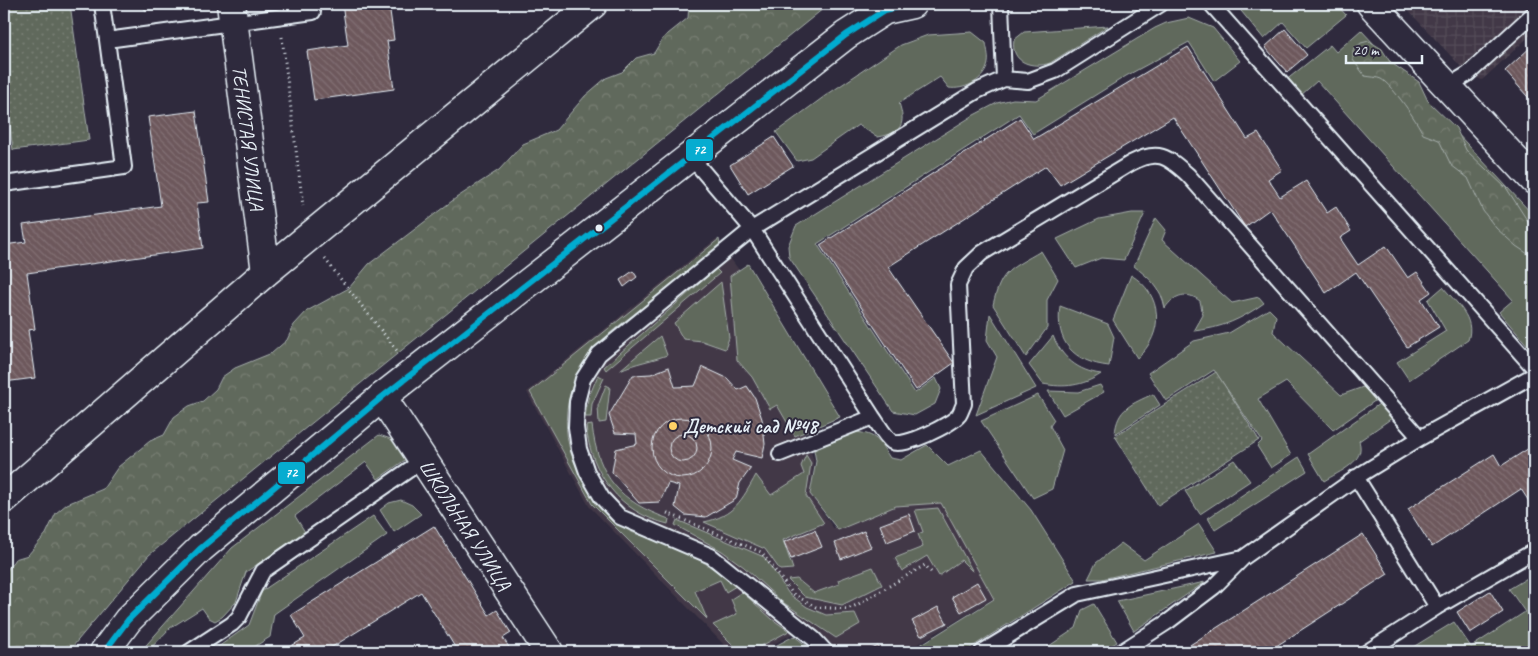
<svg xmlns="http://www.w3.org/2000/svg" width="1538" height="656" viewBox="0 0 1538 656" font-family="Caveat,sans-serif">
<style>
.built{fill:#423846}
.industrial{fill:url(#industrial-grid)}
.grass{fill:#61695c;stroke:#a4adaa}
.forest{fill:url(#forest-crowns);stroke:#a4adaa}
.park{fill:url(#park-dots);stroke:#a4adaa}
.building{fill:url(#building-back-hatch);stroke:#e8f1f8}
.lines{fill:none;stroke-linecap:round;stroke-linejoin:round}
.service-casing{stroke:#e8f1f8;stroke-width:18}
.minor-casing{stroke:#e8f1f8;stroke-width:31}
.tertiary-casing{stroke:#e8f1f8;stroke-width:31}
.path{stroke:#e8f1f8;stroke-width:3;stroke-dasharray:1 4;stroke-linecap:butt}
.service{stroke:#2f2a3d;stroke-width:14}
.minor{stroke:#2f2a3d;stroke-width:28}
.tertiary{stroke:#2f2a3d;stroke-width:28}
.bus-1-casing{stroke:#2f2a3d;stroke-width:10}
.bus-1{stroke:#06acd0;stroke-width:6}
.bus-dot{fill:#e8f1f8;stroke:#2f2a3d;stroke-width:2}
.poi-dot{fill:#ffd166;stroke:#2f2a3d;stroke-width:2}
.labels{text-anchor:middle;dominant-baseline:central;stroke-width:4;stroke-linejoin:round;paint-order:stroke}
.street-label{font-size:20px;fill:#e8f1f8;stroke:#2f2a3d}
.poi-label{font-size:20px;font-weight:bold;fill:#e8f1f8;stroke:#2f2a3d;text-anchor:start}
.line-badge{stroke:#2f2a3d;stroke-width:2}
.badge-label{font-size:14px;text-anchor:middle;font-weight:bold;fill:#fff}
</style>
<defs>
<pattern id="industrial-grid" width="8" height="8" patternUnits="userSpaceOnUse" patternTransform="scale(1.25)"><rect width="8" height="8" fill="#423846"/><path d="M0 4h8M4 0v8" fill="none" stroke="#544c58"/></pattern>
<pattern id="forest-crowns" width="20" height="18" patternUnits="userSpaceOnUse" patternTransform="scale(1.25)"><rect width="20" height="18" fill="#61695c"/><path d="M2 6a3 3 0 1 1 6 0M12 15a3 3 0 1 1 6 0" fill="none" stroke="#787f74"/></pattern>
<pattern id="park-dots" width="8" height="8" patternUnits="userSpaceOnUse" patternTransform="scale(1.25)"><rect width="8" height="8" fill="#61695c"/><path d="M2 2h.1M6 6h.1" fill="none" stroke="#787f74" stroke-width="1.8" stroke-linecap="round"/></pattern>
<pattern id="building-back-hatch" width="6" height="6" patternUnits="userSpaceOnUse" patternTransform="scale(1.25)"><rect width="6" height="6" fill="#6d585c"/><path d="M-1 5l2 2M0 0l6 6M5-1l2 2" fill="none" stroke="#827074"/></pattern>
</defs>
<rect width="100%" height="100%" fill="#2f2a3d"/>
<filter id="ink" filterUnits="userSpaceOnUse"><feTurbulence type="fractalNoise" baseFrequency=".02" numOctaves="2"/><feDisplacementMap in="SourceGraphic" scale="10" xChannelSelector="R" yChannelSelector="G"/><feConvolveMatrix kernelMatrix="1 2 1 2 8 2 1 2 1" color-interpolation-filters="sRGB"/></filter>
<g filter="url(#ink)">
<path class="built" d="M716 239 739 270 814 460 810 494 834 529 897 504 942 501 997 596 905 652H837L831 644 809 625 759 652H731L589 506 527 392Z"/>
<path class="industrial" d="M1402 4H1534V32L1482 80 1468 74Z"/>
<path class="grass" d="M1242 4H1336L1346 15 1306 48 1283 22 1264 39 1237 6Z
M1189 18 1213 28 1240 61 1214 81 1189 42 1126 76 1033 134 1019 114 817 244 915 393 936 378 941 389 935 404 915 415 893 411 789 257 788 246 796 226 974 115 997 103 1013 99 1036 100 1155 28 1166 23Z
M1108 26 1050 63C1033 69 1010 63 1014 40L1024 32Z
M1361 30 1534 216V353L1499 312 1513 300 1317 81 1300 96 1285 81 1330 45 1336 52Z
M972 32 986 43C987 50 990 59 987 67 982 82 963 90 949 88L940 77 899 103C906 124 902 133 878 137L858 125 811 158 797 161 776 132 825 96 901 45 928 35Z
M1132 213H1145L1124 260 1101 258 1076 268 1057 239 1099 219Z
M1156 218 1166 230 1162 240 1232 303 1259 297 1264 303C1242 319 1222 328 1194 331L1203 315 1200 301C1187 291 1175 294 1165 308 1161 287 1150 279 1134 266Z
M719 239 720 245C695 265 671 285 646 305 630 318 611 330 597 346 566 378 557 428 577 468 589 492 601 512 623 527 638 538 657 537 673 545 694 555 718 571 736 586L726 592 720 580 695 591 707 619 592 504 530 392Z
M1041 251 1058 279 1047 300V328L1026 357 993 305C1001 269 1011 269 1041 251Z
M748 264 840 417 795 436 777 405 770 409 752 377 737 360 730 276Z
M716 269 720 273 606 370 604 367Z
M1131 275C1163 294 1165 334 1137 358L1113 320Z
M721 282 729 338 725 349 702 341 683 339 674 323Z
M1443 287C1456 303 1476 318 1468 340L1409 380 1397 362 1446 331 1428 300Z
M1060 306 1108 324 1114 337 1109 366C1074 362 1055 343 1060 306Z
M1269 309 1276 316 1273 332 1341 395 1363 387 1376 400 1333 430 1286 382 1258 399 1291 455 1271 468 1257 446 1262 441 1214 370 1166 401 1148 373 1194 341 1229 333Z
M990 314 1036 388 976 415 997 357 987 340Z
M660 336 667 355C651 361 635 363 620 370Z
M1053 336C1062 358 1078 371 1101 374 1083 386 1064 388 1043 384L1029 365Z
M598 375 604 378 592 404 591 417H585L588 399Z
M606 385 610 387 606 422 599 423 598 406Z
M1100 385 1104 392 1063 415 1048 391 1078 392Z
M1153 394 1160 405 1115 434C1117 408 1132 404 1153 394Z
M1038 395 1054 420 1050 426 1063 450 1052 489 1033 498 981 421Z
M1379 404 1392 418 1359 441C1366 462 1340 471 1324 481L1308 454Z
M592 425C598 477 620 502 669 519L668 524C620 513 591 474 586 426Z
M855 432C877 434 879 441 890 458L901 460 927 445 948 466 981 450 1031 510 1076 581 964 652H909L994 599 941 503 896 506 838 530 810 494 816 461 814 450Z
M379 435 391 439 405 460 378 479 366 462 295 516 305 532 246 572 236 602 222 617 215 621 209 618 202 608 170 628 147 652H140L232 548Z
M806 455 811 463 806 496 824 523 783 540 793 569 780 570 765 549 704 522C734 516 742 500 756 475L771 495 804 474 801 466Z
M1299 457 1307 471 1215 530 1208 518Z
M1234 460 1250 481 1200 514 1185 491Z
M401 500 412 505 421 514 394 532 380 510 389 503Z
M938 508 973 572 961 560 939 576 927 556 902 571 895 558 923 547 918 534 923 532 915 510Z
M373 516 387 535 274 614 270 637 246 652H211L249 625 262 591Z
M677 520 764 557 789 594 807 607 826 615 855 613 860 624 836 638 781 601 744 567 722 551 675 525Z
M1199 524 1217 552 1102 579H1088L1096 563 1121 543 1144 560Z
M873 567 882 585 842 605 805 597 788 580 797 579 814 593 839 584 838 580Z
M1534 574V641L1515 652H1405L1454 622 1471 647 1525 612 1509 589Z
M1205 582 1134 631 1117 601Z
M742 592 772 619 789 631 750 652H740L713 625 737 614 731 599Z
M1094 604 1117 642 1101 652H1040L1076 628 1082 610Z
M794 636 815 652H764Z"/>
<path class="forest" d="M689 4H829L149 555 68 652H9L4 646V574L15 559 28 555 46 534 56 513 67 504 103 489 118 467 150 441 164 435 174 417 189 406 203 401 216 389 222 377 235 368 272 353 287 340 294 325 307 311 349 288 369 264 456 198 499 170 523 144 556 130 585 96 606 78 622 72 636 58 654 53 663 38 688 18Z
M1369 41 1382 49 1390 62 1419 82 1428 101 1456 128 1466 150 1507 189 1534 231V258L1516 246 1496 228 1483 211 1468 178 1451 165 1439 140 1423 134C1417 121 1393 86 1381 79 1377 77 1370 77 1365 76L1353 60V50L1361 43Z"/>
<path class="park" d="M4 4H70L89 140 13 150 4 84Z
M1216 372 1259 440 1158 505 1115 436Z"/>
<path class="building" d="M144 4H189L145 10Z
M342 4H389L394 40 387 41 394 89 314 100 307 51 348 45Z
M1285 29 1307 55 1287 72 1265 47Z
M1534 44V104L1505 71Z
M1188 47 1247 139 1258 133 1282 170 1268 179 1280 197 1306 181 1327 213 1336 207 1351 231 1340 238 1358 265 1386 246 1408 278 1417 272 1431 292 1421 299 1439 327 1407 347 1356 272 1326 293 1270 209 1245 227 1173 117 1060 185 1046 166 888 267 954 363 916 390 820 245 1020 118 1034 139Z
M196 111 209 202 197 203 203 248 27 273 35 329 28 330 35 378 4 382V245L26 242 23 225 161 206 148 117Z
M774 137 793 166 748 194 730 165Z
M633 271 637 277 624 287 620 280Z
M669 367 675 387 695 386 703 367 727 378 738 390 747 386 755 398 762 419 765 444 762 458 736 452 732 460 751 468 740 483 736 499 706 517 685 515 675 507 679 486 668 483 660 502 639 503 612 472 616 449 637 444 636 434 615 433 609 415 633 375 651 374Z
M652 448a30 30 0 1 1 60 0a30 30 0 1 1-60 0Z
M669 448a14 14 0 1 1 28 0a14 14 0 1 1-28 0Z
M1534 445V500L1530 503 1521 489 1432 547 1408 509 1494 454 1501 466Z
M909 514 915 531 887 542 880 525Z
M434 526 489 615 497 610 511 633 503 638 512 652H458L421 592 324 652H281L305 638 291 615Z
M815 530 822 547 791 559 784 542Z
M864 531 871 547 841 559 835 543Z
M1363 534 1388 574 1267 652H1179Z
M977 582 986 598 961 612 952 597Z
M1490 591 1503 612 1470 633 1457 612Z
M938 607 947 623 921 636 912 621Z
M878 646 882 652H866Z"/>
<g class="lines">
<g class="service-casing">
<path id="service" d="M102 4 107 40
M1001 4 1004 79
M1211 4 1534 368
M1448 86 1468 74 1534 13
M690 156 752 229 873 417C878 424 885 437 892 442 904 448 951 425 959 415 961 412 962 408 964 404L958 285 966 268 982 253 1131 163C1158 149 1167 156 1188 175L1420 438
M4 184 124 167 107 40 313 12 312 4
M780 454 873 417
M1356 477 1437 607
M189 652 232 624 239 617 263 571 423 460
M826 652 814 639 711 556 620 517 602 498 587 472 579 449 576 427 577 402 583 379 599 354 752 229 977 91 1004 79 1028 81 1055 71 1161 4
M982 652 1077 594 1243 558
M1121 652 1169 621 1214 587 1243 558 1363 473 1420 438 1534 375
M1367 652 1437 607 1534 551"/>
</g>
<g class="minor-casing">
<path id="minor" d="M231 4 266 272
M382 397 549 652
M4 499 266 272 593 4"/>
</g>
<g class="tertiary-casing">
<path id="tertiary" d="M1371 4 1534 180
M104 652 128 620 201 548 382 397 846 35 885 10 912 4"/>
</g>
<path class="path" d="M282 37 303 206
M325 259 398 352
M667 513 761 552 793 594 816 607 847 609 857 605 925 565 931 572"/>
<use href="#service" class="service"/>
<use href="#minor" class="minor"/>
<use href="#tertiary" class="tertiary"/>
<g class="bus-1-casing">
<path id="bus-1" d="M104 652 128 620 201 548 382 397 846 35 885 10 912 4"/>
</g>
<use href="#bus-1" class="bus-1"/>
</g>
</g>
<circle class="bus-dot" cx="599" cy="228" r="4.5"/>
<circle class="poi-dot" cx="673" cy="426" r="5"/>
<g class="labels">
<g class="street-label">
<text transform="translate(248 138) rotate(83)">ТЕНИСТАЯ УЛИЦА</text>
<text transform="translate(465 525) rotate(57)">ШКОЛЬНАЯ УЛИЦА</text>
</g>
<g class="poi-label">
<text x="683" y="426">Детский сад №48</text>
</g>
</g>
<g class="line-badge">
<rect x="685" y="138" width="29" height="24" rx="5" fill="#06acd0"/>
<rect x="277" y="461" width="29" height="24" rx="5" fill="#06acd0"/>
</g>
<g class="badge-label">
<text x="699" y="154">72</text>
<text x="291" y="477">72</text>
</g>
<rect width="1538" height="656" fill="none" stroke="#2f2a3d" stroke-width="20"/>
<rect x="10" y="10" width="1518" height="636" fill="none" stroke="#e8f1f8" stroke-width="2" filter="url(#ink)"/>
<path d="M1346 55v8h76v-8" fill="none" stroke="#e8f1f8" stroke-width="2.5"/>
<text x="1353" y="55" font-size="15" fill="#e8f1f8" stroke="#2f2a3d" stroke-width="4" paint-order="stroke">20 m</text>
</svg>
